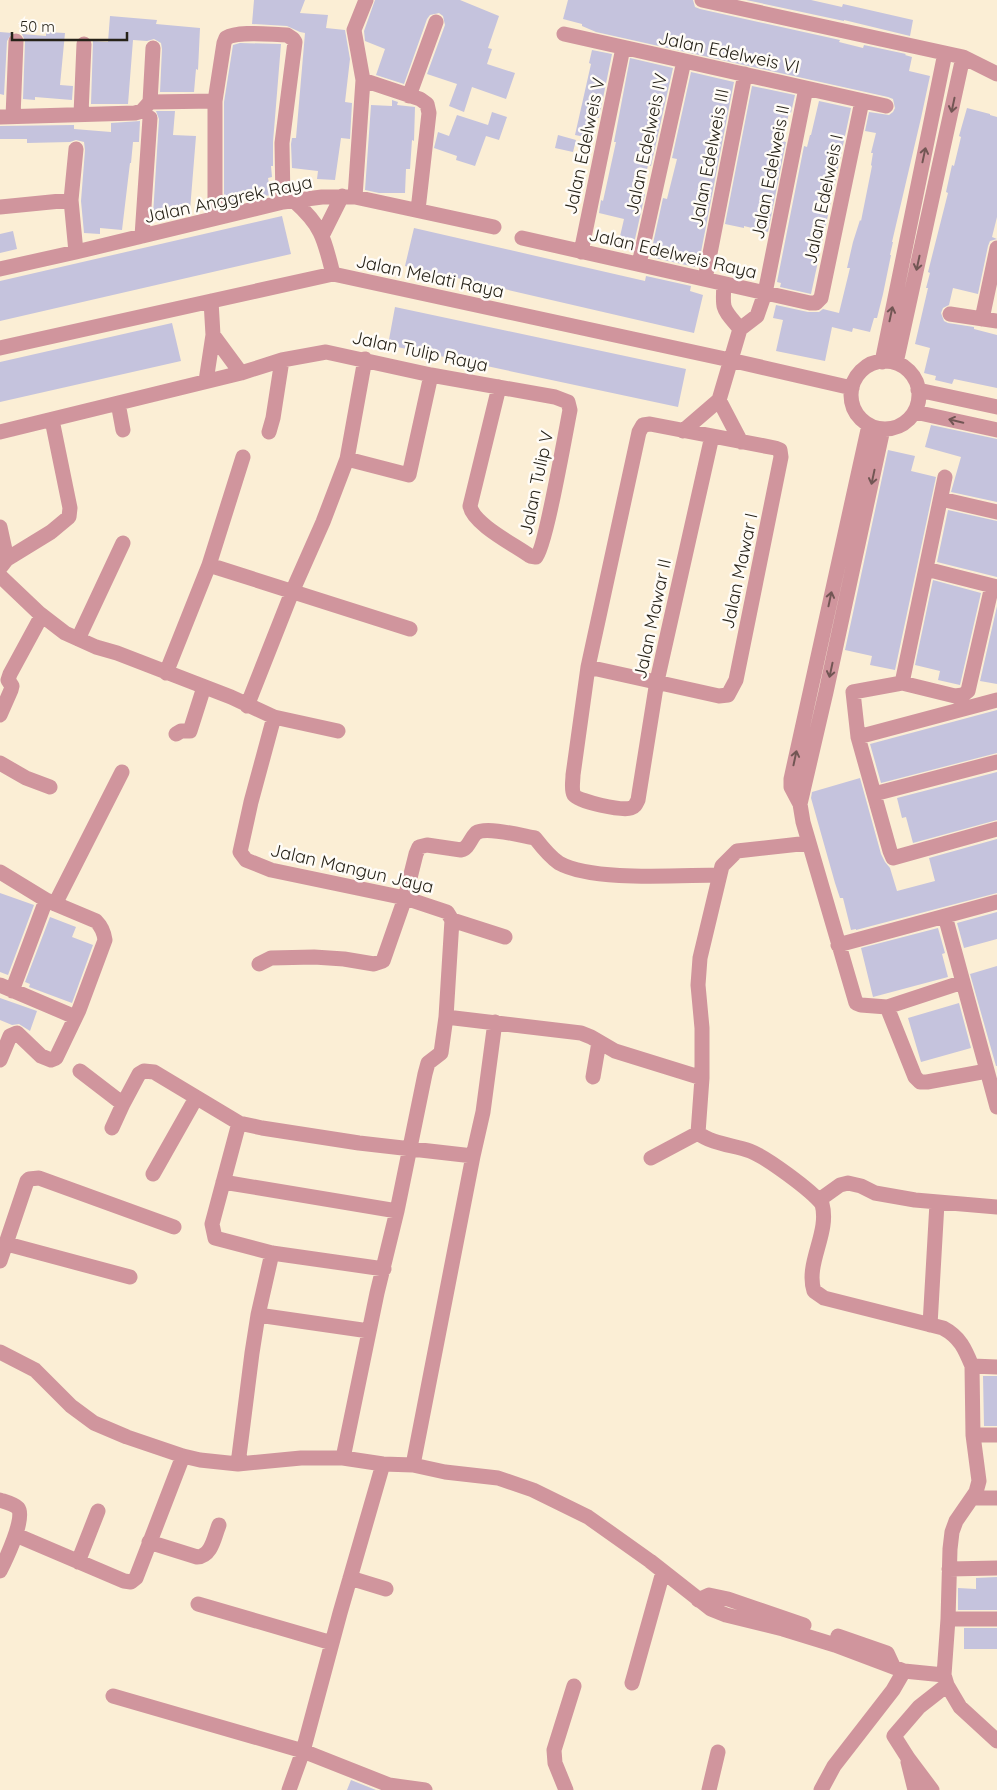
<svg xmlns="http://www.w3.org/2000/svg" width="997" height="1790" viewBox="0 0 997 1790" font-family="Quicksand,sans-serif">
<style>
.building{fill:#c5c3dd}
.lines{fill:none;stroke-linecap:round;stroke-linejoin:round}
.street{stroke:#d0959d;stroke-width:15}
.oneway{stroke:#725654}
.labels{text-anchor:middle;dominant-baseline:central;stroke-width:5;stroke-linejoin:round;paint-order:stroke}
.street-label{font-size:18px;fill:#262218;stroke:#fffcf7}
</style>
<rect width="100%" height="100%" fill="#fbeed5"/>
<path class="building" d="M254 0H305L300 13 328 15 326 28 345 30 350 59 345 102 352 103 350 139 341 138 335 180 317 179 318 171 292 168 291 144 292 138H296L305 33 300 32 287 26 252 24Z
M375 0H460L499 16 488 48 492 49 487 64 515 73 506 99 472 87 464 112 449 106 457 84 427 74 445 25 443 16 439 13 430 15 427 19 404 84 376 75 385 49 365 41 364 31Z
M568 0H693L695 7 700 9 840 40 839 42 863 48 864 45 906 54 905 55 912 57 909 71 930 76 921 118 892 242H893L890 255H891L883 294 877 318H874L870 332 853 328 852 332 832 327 825 361 776 351 783 320 773 318 776 305 808 312H819L823 309 839 313 850 268H847L853 242 860 220 861 221 872 166 871 165 873 153H871L876 133 865 131 869 112 889 115 893 112 895 108 893 99 888 97 596 32 582 26V24L563 19Z
M746 0H811L842 7 843 4 913 20 910 36 844 20V21Z
M110 16 157 20 156 24 200 28 198 70 196 69 194 92H160L162 49 161 43 154 39 147 41 133 40 128 104H91L93 41 108 42Z
M0 32 12 33 7 41 4 95 0 94Z
M46 32 65 33 60 85 73 86 72 100 35 97V100L23 99 25 41 22 34 46 36Z
M240 43 281 44 273 142V166H271L272 177 268 178 271 195 224 203V102L233 45Z
M592 50 612 54 599 118 595 117 590 138 575 135 591 64 589 63Z
M630 58 673 68 651 166 648 165 642 193 645 194 633 248 618 245 624 219 599 213 601 200 603 201 616 142H614Z
M691 72 734 82 701 252H699L695 267 650 257 663 198 667 199 677 159 672 158Z
M752 86 795 95 791 113H789L782 141 786 142 768 232 744 226V228L725 224Z
M392 100 398 102 397 105 415 107 414 141 412 140 410 169H406L405 193H379L365 190 371 105 392 106Z
M819 101 851 108 811 294 780 287 781 283 777 282 804 146 807 147 810 135H811Z
M967 108 990 114V115L997 117V217L992 237 997 239 990 241 988 246 978 294 953 288 949 305 943 308 941 313 944 321 948 323 974 327V329L997 335V388L954 379 952 384 935 380 936 376 924 373 930 348 915 344 928 288H926L930 273 928 272 948 193 946 192 952 165 954 166 961 137 959 136Z
M156 111H175L173 135 196 136 190 210 167 209 166 216 153 215 159 119Z
M492 112 507 117 499 140 486 136 475 166 456 160 457 156 434 148 438 132 449 136 457 115 488 125Z
M140 121 139 142H133L131 163H130L122 230 100 228V234L84 233 81 201 85 150 84 142 76 140 70 142 27 143V139H0V126L74 125V129L111 132V123Z
M558 135 576 140 573 152 555 148Z
M282 216 291 254 0 321V281Z
M414 228 645 281 646 276 691 286 690 291 703 295 694 333 405 266Z
M13 231 17 249 0 253V234Z
M395 307 686 369 678 407 388 345Z
M172 323 181 361 0 402V362Z
M931 425 997 439V502L951 492 961 457 925 447Z
M888 450 915 456 911 471 936 477 895 670 870 665 872 656 845 650Z
M948 510 997 521V577L937 562Z
M933 580 981 593 960 685 938 680 940 671 915 665Z
M997 606V684L980 681Z
M997 710V753L881 783 870 744Z
M997 772V820L913 843 906 817 902 818 897 798Z
M860 778 881 854 885 862 890 868 897 891 935 881 929 858 997 839V893L856 930V929L851 930 843 898H840L835 883 811 798 812 792Z
M0 893 34 905 8 975 0 972Z
M997 912V939L964 948 957 923Z
M50 917 76 927 72 937 93 945 72 1003 29 987 30 984 25 982Z
M938 928 945 953 942 954 948 977 873 997 861 948Z
M997 966V1066H996L970 974Z
M0 998 37 1011 30 1031 19 1024 12 1025 0 1020Z
M959 1003 971 1048 921 1062 908 1018Z
M983 1376H997V1426H984Z
M997 1577V1610H958V1588L976 1589V1578Z
M964 1628H997V1649H964Z
M351 1780 376 1790H347Z"/>
<g class="lines">
<path class="street" d="M702 0 963 57 997 74
M564 34 886 106
M363 80 420 99 427 104 429 113 418 210
M409 96 436 22
M150 102 153 48
M81 114 84 44
M0 117 135 113 142 111 150 102 215 101
M13 117 16 41
M355 197 363 80 354 30 366 0
M294 201C322 226 324 238 333 274
M0 207 71 200
M215 218V101L224 43 226 38C239 30 272 35 287 35L293 39 295 42 282 143 283 202
M323 234 342 196
M142 236 150 118
M522 238 810 303H816L821 298 862 101
M76 252 71 200 76 149
M581 252 623 48
M639 264 684 61
M0 269 76 252 283 202 322 197H355L494 227
M705 279 745 74
M724 284C722 311 723 308 740 329
M950 314 997 321
M982 319 997 248
M213 335 241 373
M0 348 333 274 730 360 852 388
M851 395a34 34 0 1 1 68 0a34 34 0 1 1-68 0Z
M882 362 945 53
M896 363 963 57
M206 381 213 335 211 301
M918 390 997 407
M719 400 741 442
M118 403 123 430
M915 412 997 430
M869 425 791 779V787L800 804 803 822 856 1003 861 1005 887 1007 963 982
M683 431 719 400 740 329 757 316 765 293 806 88
M0 432 241 373 282 360 326 352 431 375 555 397 568 402 570 410C566 430 545 550 536 557L530 556C515 545 473 524 470 506L499 387
M269 432 273 418 282 360
M347 459 409 475 431 375
M945 477 902 683 853 692 858 737 890 851 893 858 997 829
M941 499 997 512
M0 527 7 559
M209 565 410 629
M0 568 7 559 51 532 69 517 70 508 52 420
M926 569 997 587
M0 576 39 613 65 633 96 647 117 653 231 697 274 717 251 802 240 852 246 860 271 870 405 898 447 912 452 920 446 1017 581 1033 591 1037 615 1051 702 1078
M78 639 123 543
M588 667 719 696 728 695 736 680 781 457 780 450 775 448 650 424 643 425 639 432 588 667 573 775C573 781 571 790 574 795 579 802 622 811 631 808 635 807 636 804 638 800L657 681 712 436
M166 673 209 565 243 457
M902 683 955 696 963 695 968 691 992 586
M247 706 292 592 323 522 347 459 365 359
M0 715 11 690 12 686 8 680 10 674 42 615
M274 717 338 731
M176 734 181 731H190L204 687
M858 737 997 700
M0 763 26 778 50 787
M874 794 997 762
M800 804 826 692 883 429
M809 843 737 851 722 866 700 958 698 985 702 1028V1078L698 1133C712 1144 733 1145 750 1151 766 1157 811 1190 822 1204 830 1233 805 1263 814 1291L824 1298 943 1328C960 1337 965 1349 972 1366
M0 872 46 900 96 921C101 926 104 932 105 940L79 1010 56 1058 51 1060 41 1056 17 1033 10 1036 0 1060
M55 904 122 772
M945 916 997 1107
M452 920 505 937
M838 945 997 902
M259 964 271 958 314 957 344 959 374 964 383 961 405 898 416 854 419 847 427 845 461 850C469 848 470 839 476 833 486 826 523 836 535 838 542 847 550 857 559 863 593 882 679 875 719 875
M0 985 75 1017
M12 991 46 900
M887 1007 915 1077 920 1082H927L987 1071
M80 1071 123 1104 139 1074 144 1071 154 1072 239 1123 262 1128 359 1143 473 1156
M593 1077 599 1042
M239 1123 212 1224 215 1238 272 1253 384 1269
M112 1128 123 1104
M651 1158 698 1133
M153 1174 196 1098
M223 1182 397 1211
M819 1200 840 1185 848 1183 861 1186 875 1193 915 1200 997 1207
M7 1244 130 1277
M0 1261 27 1181 29 1179 39 1178 174 1227
M258 1315 369 1331
M930 1325 937 1203
M0 1352 35 1370 71 1406 94 1423 127 1437 183 1456 200 1460 238 1464 301 1458H343L383 1464 413 1465 445 1472 498 1478 533 1490 588 1517 650 1561 711 1609 726 1615 783 1629 835 1645 904 1671 944 1675
M997 1367 972 1366 973 1435 979 1481 976 1492 956 1521 952 1532 950 1549 948 1619 944 1675 947 1685 960 1707 997 1741
M973 1435H997
M343 1458 377 1293 397 1211 425 1074 428 1063 441 1053 446 1017
M238 1464 252 1353 258 1315 272 1253
M413 1465 473 1156 483 1112 495 1022
M972 1498H997
M0 1500C6 1502 14 1504 18 1508 26 1517 5 1561 0 1571
M16 1535 124 1581 131 1582 136 1578 183 1456
M149 1542 197 1557C212 1556 214 1537 219 1525
M78 1562 98 1511
M949 1569 997 1568
M350 1578 386 1589
M698 1600 709 1595 728 1599 804 1625
M198 1604 332 1643
M948 1619H997
M838 1636 887 1653 893 1666
M632 1683 663 1572
M113 1696 303 1751 389 1785 425 1790
M908 1762 915 1790
M289 1790 303 1751 340 1613 383 1464
M566 1790 555 1763 554 1750 574 1686
M709 1790 718 1752
M821 1790 834 1766 893 1690 904 1671
M932 1790 908 1758 894 1736 919 1707 947 1685"/>
</g>
<defs><path id="oneway-shaft" d="M-6 0H5M1.5-3L5.5 0L1.5 3" fill="none" stroke-width="1.6" stroke-linecap="round" stroke-linejoin="round" transform="scale(1.25)"/></defs>
<g class="oneway">
<use href="#oneway-shaft" transform="translate(953 105) rotate(102)"/>
<use href="#oneway-shaft" transform="translate(924 155) rotate(-78)"/>
<use href="#oneway-shaft" transform="translate(918 263) rotate(102)"/>
<use href="#oneway-shaft" transform="translate(891 314) rotate(-78)"/>
<use href="#oneway-shaft" transform="translate(956 421) rotate(-167)"/>
<use href="#oneway-shaft" transform="translate(873 477) rotate(102)"/>
<use href="#oneway-shaft" transform="translate(830 599) rotate(-78)"/>
<use href="#oneway-shaft" transform="translate(831 670) rotate(102)"/>
<use href="#oneway-shaft" transform="translate(795 758) rotate(-78)"/>
</g>
<g class="labels">
<g class="street-label">
<text transform="translate(729 52) rotate(12)">Jalan Edelweis VI</text>
<text transform="translate(646 144) rotate(-78)">Jalan Edelweis IV</text>
<text transform="translate(584 146) rotate(-78)">Jalan Edelweis V</text>
<text transform="translate(709 158) rotate(-79)">Jalan Edelweis III</text>
<text transform="translate(770 172) rotate(-79)">Jalan Edelweis II</text>
<text transform="translate(228 199) rotate(-12)">Jalan Anggrek Raya</text>
<text transform="translate(823 199) rotate(-78)">Jalan Edelweis I</text>
<text transform="translate(673 253) rotate(13)">Jalan Edelweis Raya</text>
<text transform="translate(430 276) rotate(12)">Jalan Melati Raya</text>
<text transform="translate(420 351) rotate(12)">Jalan Tulip Raya</text>
<text transform="translate(536 483) rotate(-78)">Jalan Tulip V</text>
<text transform="translate(739 571) rotate(-78)">Jalan Mawar I</text>
<text transform="translate(652 619) rotate(-78)">Jalan Mawar II</text>
<text transform="translate(352 868) rotate(13)">Jalan Mangun Jaya</text>
</g>
</g>
<path d="M12 32v8h115v-8" fill="none" stroke="#262218" stroke-width="2.5"/>
<text x="20" y="32" font-size="15" fill="#262218" stroke="#fffcf7" stroke-width="4" paint-order="stroke">50 m</text>
</svg>
